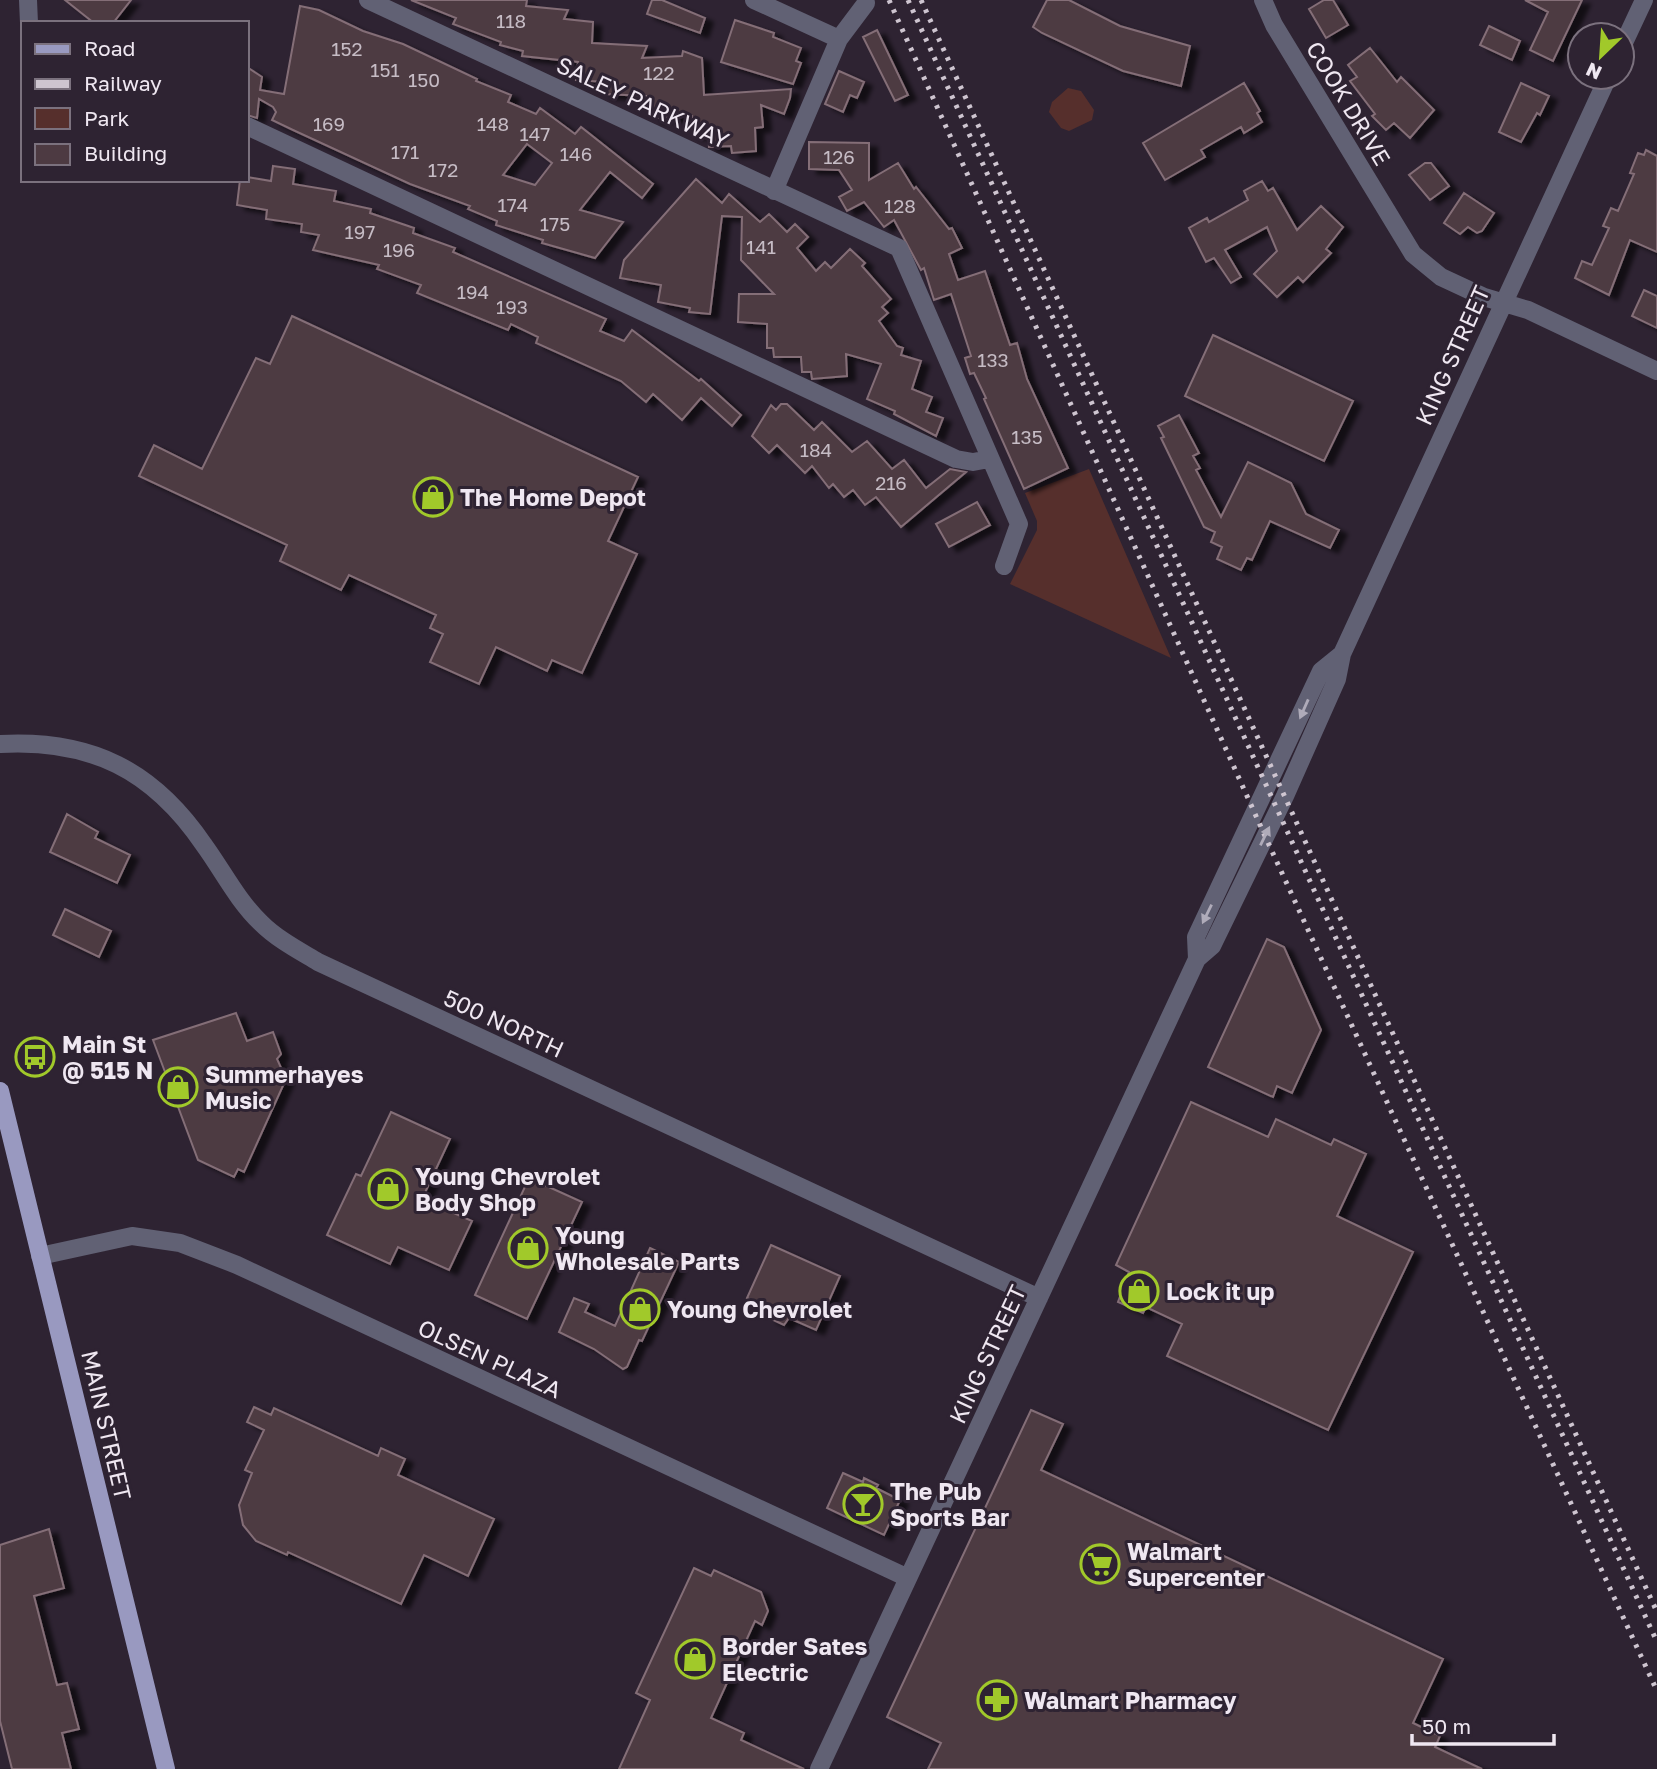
<svg xmlns="http://www.w3.org/2000/svg" width="1657" height="1769" viewBox="0 0 1657 1769" font-family="'Golos Text',sans-serif">
<style>
.green{fill:#562f2c}
.building{fill:#4d3a42;stroke:#846e77;stroke-width:2;fill-rule:evenodd;filter:url(#shadow)}
.lines{fill:none;stroke-linecap:round;stroke-linejoin:round}
.minor{stroke:#616174;stroke-width:18}
.major{stroke:#9999c0;stroke-width:18}
.rail{stroke:#cec5d0;stroke-width:5;stroke-dasharray:3.5 7;stroke-linecap:butt}
.oneway{fill:#afabb9}
.labels{text-anchor:middle;dominant-baseline:central;stroke-width:6;stroke-linejoin:round;paint-order:stroke}
.number-label{font-size:19px;fill:#c6bcc5}
.street-label{font-size:23px;fill:#efe7f1;stroke:#2e2332}
.poi-label{font-size:23px;font-weight:bold;fill:#efe7f1;stroke:#2e2332;text-anchor:start}
</style>
<defs>
<filter id="shadow"><feDropShadow dx="8" dy="4.5" stdDeviation="2" flood-color="#0009"/></filter>
</defs>
<rect width="100%" height="100%" fill="#2e2332"/>
<path class="green" d="M1068 88 1081 91 1094 110 1092 120 1069 131 1061 128 1049 112 1052 102Z
M1089 469 1171 658 1010 584 1037 530V521L1025 493Z"/>
<path class="building" d="M65 0H131L113 23H94Z
M411 0H527L526 6 568 10 564 19 593 22 592 43 647 46 642 58 682 56 683 51 702 58 704 95 791 89 790 98 784 114 761 105 763 127 755 128 756 151 732 153 731 146 709 147 708 134 693 135 692 116 654 118 653 101H646V96L604 94 605 82 576 80 578 62 522 56 523 51 500 45 501 42 453 24 456 18Z
M652 0H662L705 18 700 33 647 14Z
M1047 0H1069L1120 26 1190 46 1181 86 1123 71 1042 33 1033 27Z
M1324 0H1333L1348 25 1326 38 1309 9Z
M1525 0H1582L1553 61 1530 50 1548 12Z
M300 6 319 10 363 31 403 44 477 79 476 81 511 95 508 102 536 114 540 108 575 134 581 127 653 184 642 198 610 172 580 210 623 222 595 258 542 243 543 240 496 225 497 221 468 209 470 206 410 184 293 130 272 120 276 112 273 107 259 99 257 118 247 115V67L262 77 260 90 284 94ZM527 144 552 163 535 185 503 175Z
M735 20 774 33 773 37 801 48 796 61 801 63 793 84 721 62Z
M1489 26 1520 41 1512 60 1480 45Z
M877 30 908 95 895 101 863 37Z
M1370 48 1397 82 1401 77 1434 110 1410 138 1394 123 1386 130 1372 116 1375 114 1350 81 1357 77 1348 65Z
M839 71 864 82 857 98 850 95 843 112 825 104Z
M1244 83 1260 111 1257 113 1262 122 1244 133 1241 127 1201 150 1205 157 1165 180 1143 143Z
M1521 83 1549 96 1540 115 1537 113 1521 142 1499 132Z
M809 142 869 143V180L898 163 914 189 916 187 949 229 952 228 962 248 949 254 958 280 985 271 1010 345 1017 343 1027 379 1068 468 1024 489 984 399 986 398 974 373 970 374 965 358 971 356 951 294 934 300 924 268 921 270 894 220 884 227 864 202 847 211 839 197 852 190 839 170 809 169Z
M1646 150 1657 156V252L1630 240 1609 295 1575 278 1582 261 1592 265 1609 228 1603 226 1611 208 1618 211 1634 174 1630 173 1638 153 1644 155Z
M1425 163H1431L1449 186 1430 200 1409 175Z
M273 166 295 169 293 184 336 191 334 201 371 209 370 213 414 228 413 233 455 248 453 252 606 319 600 331 624 341 632 330 699 381 701 379 741 415 732 426 701 398 682 420 653 394 646 402 621 381 536 343 538 337 511 324 508 330 417 293 421 285 377 269 379 265 313 250 319 235 301 232 302 224 266 219 267 210 237 205 240 180H247V177L271 181Z
M696 179 722 203 729 194 760 222 769 214 787 232 795 224 808 237 797 248 816 271 825 262 831 268 850 249 865 263 862 266 891 299 882 307 888 313 879 321 897 346 903 348 901 355 921 361 912 389 932 397 926 412 943 418 936 436 894 414 895 411 867 399 881 364 846 354 847 376 812 379 811 372H802L801 357H774L773 348H767V324L738 322 739 294H774L741 260 742 217 722 216 710 314 689 312 690 308 658 302 661 285 620 278 624 260Z
M1262 181 1268 191 1273 188 1297 230 1321 206 1343 227 1326 249 1331 253 1303 282 1298 277 1277 297 1254 274 1277 251 1267 227 1225 250 1241 277 1231 283 1214 258 1206 262 1189 228 1207 218 1209 222 1248 200 1244 191Z
M1464 193 1494 213 1482 231 1477 233 1468 227 1460 234 1444 223Z
M1644 290 1657 296V328L1632 316Z
M292 316 638 477 608 541 637 554 582 673 552 660 547 671 496 647 479 684 430 662 443 634 430 628 436 615 349 575 341 590 280 561 287 545 139 476 154 445 202 469 256 358 270 364Z
M1213 335 1353 401 1324 461 1185 396Z
M781 404H787L814 430 822 422 852 452 867 441 892 469 904 460 926 488 950 469 966 472 901 527 876 497 865 505 853 490 844 497 833 484 829 488 812 466 805 473 777 445 769 453 752 436 771 405 776 410Z
M1179 415 1199 453 1193 456 1200 468 1196 470 1221 517 1248 462 1291 483 1306 514 1339 530 1330 548 1270 521 1252 560 1247 558 1241 570 1217 559 1222 547 1211 542 1215 532 1204 527 1161 438 1164 437 1158 426Z
M977 502 990 525 949 547 936 524Z
M67 814 98 832 95 838 130 855 117 883 50 852Z
M65 909 111 931 99 957 53 935Z
M1267 939 1284 947 1321 1030 1292 1093 1277 1086 1273 1097 1208 1067Z
M236 1013 247 1041 273 1032 281 1054 277 1059 286 1079 244 1172 238 1169 234 1177 198 1160 153 1040Z
M1191 1102 1268 1137 1276 1119 1331 1145 1334 1139 1366 1154 1337 1216 1413 1252 1328 1430 1167 1356 1182 1324 1146 1307 1143 1313 1118 1302 1129 1272 1116 1265Z
M391 1112 450 1139 422 1199 472 1221 449 1270 398 1247 390 1264 327 1235 356 1174 361 1176Z
M529 1178 582 1202 527 1319 475 1295Z
M771 1245 840 1276 816 1330 789 1318 784 1325 769 1318 773 1310 747 1298Z
M650 1248 679 1262 642 1341 639 1340 627 1367 623 1369 594 1349 559 1332 574 1298 589 1304 585 1312 615 1326Z
M254 1407 271 1415 274 1408 378 1456 381 1448 405 1459 398 1475 494 1519 468 1576 424 1555 401 1604 288 1552 287 1555 256 1541 243 1525 239 1505 252 1473 245 1470 264 1430 247 1422Z
M1031 1410 1063 1424 1041 1470 1443 1659 1413 1723 1440 1736 1435 1747 1482 1769H928L941 1743 887 1717Z
M843 1473 863 1482 864 1478 878 1485 876 1488 900 1500 884 1535 827 1508Z
M49 1529 64 1588 34 1596 57 1685 67 1683 79 1729 62 1733 71 1769H12L0 1721V1545Z
M694 1568 711 1576 714 1570 761 1592 768 1611 762 1625 755 1621 711 1718 744 1733 741 1740 804 1769H619L650 1700 636 1693Z"/>
<g class="lines">
<path class="minor" d="M28 0 29 23
M368 0 899 248 1019 524 1004 566
M754 0 839 39
M1263 0 1274 25 1413 254 1441 277 1484 297 1528 310 1657 371
M1622 47 1644 0
M247 126 956 459 973 462 989 459
M774 191 839 39 866 3
M0 744C91 739 153 770 204 845 223 871 237 900 261 923 277 939 298 950 318 962L1039 1298
M1197 959 1196 937 1321 671 1342 654
M40 1256 132 1236 180 1243 237 1265 908 1578
M819 1769 1197 959 1212 946 1285 796 1337 679 1342 654 1608 77"/>
<path class="major" d="M0 1091 166 1769"/>
<path class="rail" d="M889 0 1265 836 1657 1691
M908 0 1657 1642
M921 0 1657 1612"/>
</g>
<defs><path id="oneway-solid" d="M-6-.8H1V-3.2L6.5 0L1 3.2V.8H-6Z" transform="scale(1.75)"/></defs>
<g class="oneway">
<use href="#oneway-solid" transform="translate(1304 709) rotate(114)"/>
<use href="#oneway-solid" transform="translate(1265 836) rotate(-64)"/>
<use href="#oneway-solid" transform="translate(1207 914) rotate(116)"/>
</g>
<defs>
<g id="shop-ring" transform="scale(2.0125)"><circle r="9.5" fill="#2e2332" stroke="#a1c92a" stroke-width="1.5"/><path d="M-5-2.5h2.3a2.7 3.5 0 0 1 5.4 0H5L5.5 6h-11ZM-1.5-2.5h3a1.5 2.3 0 0 0-3 0Z" fill="#a1c92a"/></g>
<g id="bus-ring" transform="scale(2.0125)"><circle r="9.5" fill="#2e2332" stroke="#a1c92a" stroke-width="1.5"/><path d="M-5-6H5V4H4V6H2V4H-2V6H-4V4H-5ZM-3.5-4V0h7V-4ZM-3.5 1.2v1.5H-2V1.2ZM2 1.2v1.5H3.5V1.2Z" fill="#a1c92a"/></g>
<g id="bar-ring" transform="scale(2.0125)"><circle r="9.5" fill="#2e2332" stroke="#a1c92a" stroke-width="1.5"/><path d="M-6-5H6L.8 .8V4.5H3.5V6h-7V4.5H-.8V.8Z" fill="#a1c92a"/></g>
<g id="supermarket-ring" transform="scale(2.0125)"><circle r="9.5" fill="#2e2332" stroke="#a1c92a" stroke-width="1.5"/><path d="M-6-5.5h2.5l.6 2H6L4.5 2H-2.5L-4.4-4H-6ZM-1.5 3.2a1.3 1.3 0 1 0 .1 0ZM3 3.2a1.3 1.3 0 1 0 .1 0Z" fill="#a1c92a"/></g>
<g id="pharmacy-ring" transform="scale(2.0125)"><circle r="9.5" fill="#2e2332" stroke="#a1c92a" stroke-width="1.5"/><path d="M-2-6h4v4h4v4h-4v4h-4v-4h-4v-4h4Z" fill="#a1c92a"/></g>
</defs>
<g fill-rule="evenodd">
<use href="#shop-ring" x="433" y="497"/>
<use href="#bus-ring" x="35" y="1057"/>
<use href="#shop-ring" x="178" y="1087"/>
<use href="#shop-ring" x="388" y="1189"/>
<use href="#shop-ring" x="528" y="1248"/>
<use href="#shop-ring" x="1139" y="1291"/>
<use href="#shop-ring" x="640" y="1309"/>
<use href="#bar-ring" x="863" y="1504"/>
<use href="#supermarket-ring" x="1100" y="1564"/>
<use href="#shop-ring" x="695" y="1659"/>
<use href="#pharmacy-ring" x="997" y="1700"/>
</g>
<g class="labels">
<g class="number-label">
<text x="511" y="20">118</text>
<text x="347" y="48">152</text>
<text x="385" y="69">151</text>
<text x="659" y="72">122</text>
<text x="424" y="79">150</text>
<text x="329" y="123">169</text>
<text x="493" y="123">148</text>
<text x="535" y="133">147</text>
<text x="405" y="151">171</text>
<text x="576" y="153">146</text>
<text x="839" y="156">126</text>
<text x="443" y="169">172</text>
<text x="513" y="204">174</text>
<text x="900" y="205">128</text>
<text x="555" y="223">175</text>
<text x="360" y="231">197</text>
<text x="761" y="246">141</text>
<text x="399" y="249">196</text>
<text x="473" y="291">194</text>
<text x="512" y="306">193</text>
<text x="993" y="359">133</text>
<text x="1027" y="436">135</text>
<text x="816" y="449">184</text>
<text x="891" y="482">216</text>
</g>
<g class="street-label">
<text transform="translate(643 102) rotate(25)">SALEY PARKWAY</text>
<text transform="translate(1349 103) rotate(59)">COOK DRIVE</text>
<text transform="translate(1452 355) rotate(-66)">KING STREET</text>
<text transform="translate(504 1023) rotate(25)">500 NORTH</text>
<text transform="translate(987 1354) rotate(-65)">KING STREET</text>
<text transform="translate(490 1358) rotate(25)">OLSEN PLAZA</text>
<text transform="translate(107 1425) rotate(77)">MAIN STREET</text>
</g>
<g class="poi-label">
<text x="460" y="497">The Home Depot</text>
<text x="62" y="1044">Main St<tspan x="62" dy="26">@ 515 N</tspan></text>
<text x="205" y="1074">Summerhayes<tspan x="205" dy="26">Music</tspan></text>
<text x="415" y="1176">Young Chevrolet<tspan x="415" dy="26">Body Shop</tspan></text>
<text x="555" y="1235">Young<tspan x="555" dy="26">Wholesale Parts</tspan></text>
<text x="1166" y="1291">Lock it up</text>
<text x="667" y="1309">Young Chevrolet</text>
<text x="890" y="1491">The Pub<tspan x="890" dy="26">Sports Bar</tspan></text>
<text x="1127" y="1551">Walmart<tspan x="1127" dy="26">Supercenter</tspan></text>
<text x="722" y="1646">Border Sates<tspan x="722" dy="26">Electric</tspan></text>
<text x="1024" y="1700">Walmart Pharmacy</text>
</g>
</g>
<rect x="21" y="21" width="228" height="161" fill="#2e2332" stroke="#7b717e" stroke-width="2"/>
<rect x="35" y="44" width="35" height="10" fill="#9999c0" stroke="#7b717e" stroke-width="2"/>
<text x="84" y="56" font-size="21" fill="#efe7f1">Road</text>
<rect x="35" y="79" width="35" height="10" fill="#cec5d0" stroke="#7b717e" stroke-width="2"/>
<text x="84" y="91" font-size="21" fill="#efe7f1">Railway</text>
<rect x="35" y="108" width="35" height="21" fill="#562f2c" stroke="#7b717e" stroke-width="2"/>
<text x="84" y="126" font-size="21" fill="#efe7f1">Park</text>
<rect x="35" y="144" width="35" height="21" fill="#4d3a42" stroke="#7b717e" stroke-width="2"/>
<text x="84" y="161" font-size="21" fill="#efe7f1">Building</text>
<g transform="translate(1601 56) rotate(205)"><circle r="33" fill="#2e2332" stroke="#7b717e" stroke-width="2"/>
<path d="M0-5L12 26L0 18L-12 26Z" fill="#a1c92a"/>
<text y="-10" font-size="19" font-weight="bold" text-anchor="middle" fill="#efe7f1">N</text>
</g>
<path d="M1412 1734v10h142v-10" fill="none" stroke="#efe7f1" stroke-width="3.5"/>
<text x="1422" y="1734" font-size="21" fill="#efe7f1" stroke="#2e2332" stroke-width="5" paint-order="stroke">50 m</text>
</svg>
